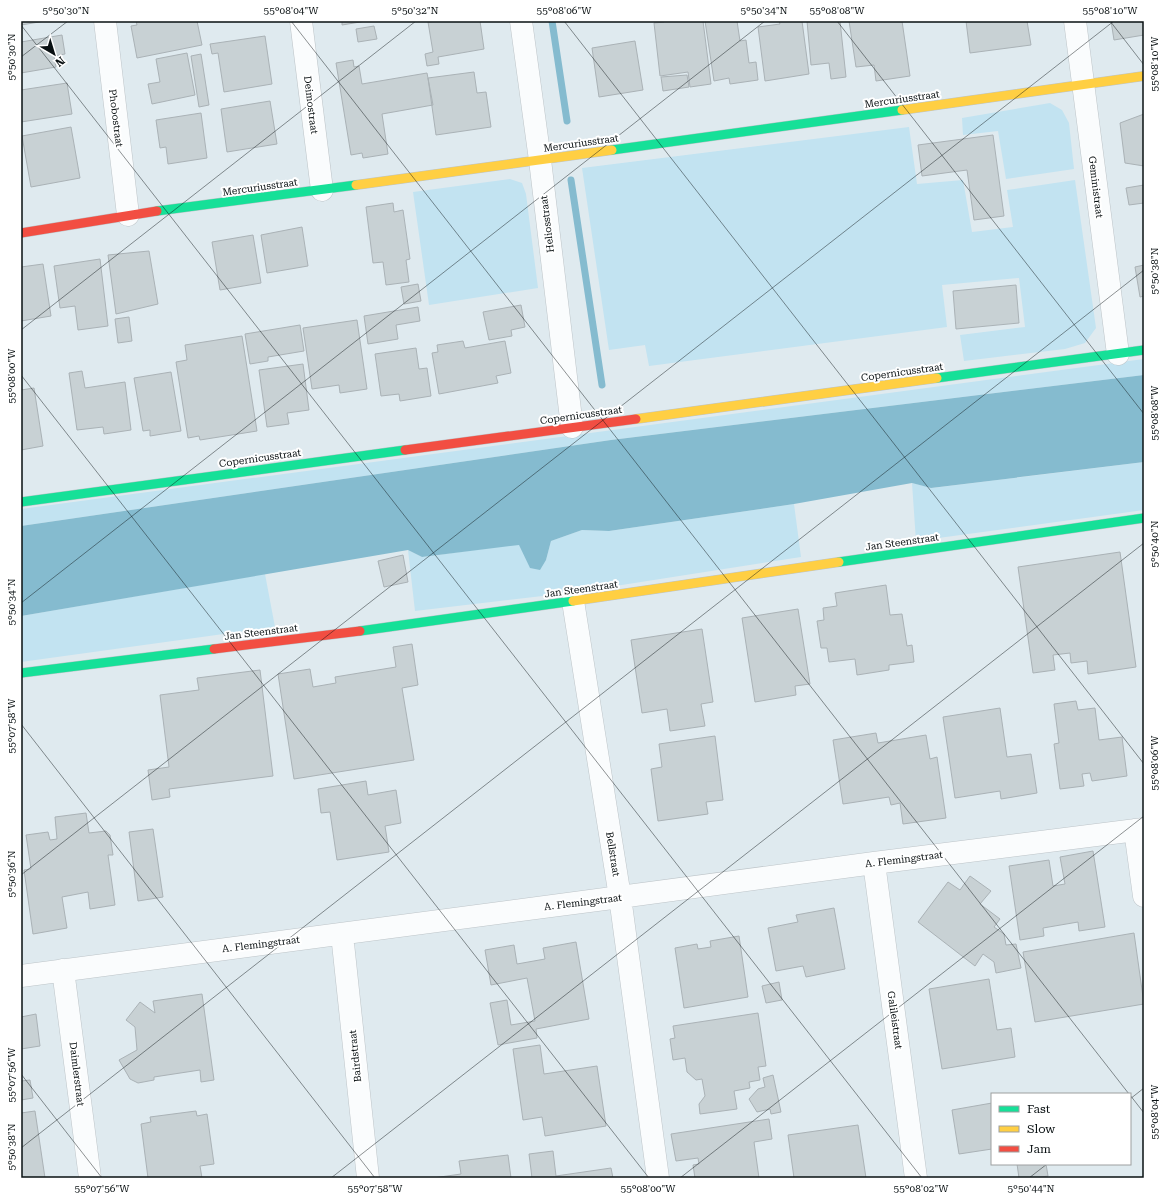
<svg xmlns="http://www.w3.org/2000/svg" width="1165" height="1199" viewBox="0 0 1165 1199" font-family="'Roboto Serif',serif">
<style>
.green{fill:#c2e3f1}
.water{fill:#85bbcf}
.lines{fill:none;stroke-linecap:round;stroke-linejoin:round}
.stream{stroke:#85bbcf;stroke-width:7}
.building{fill:#c8d1d4;stroke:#aab2b6}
.street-casing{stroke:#bdc4c8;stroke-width:23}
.fast-casing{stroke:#bdc4c8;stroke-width:10}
.slow-casing{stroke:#bdc4c8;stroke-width:10}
.jam-casing{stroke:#bdc4c8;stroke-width:10}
.street{stroke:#fafcfd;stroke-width:22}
.fast{stroke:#16e098;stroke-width:9}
.slow{stroke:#ffcf43;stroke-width:9}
.jam{stroke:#f24e42;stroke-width:9}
.ticks{fill:none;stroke:#091012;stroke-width:1;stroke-opacity:0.45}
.labels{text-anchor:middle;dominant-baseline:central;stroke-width:4;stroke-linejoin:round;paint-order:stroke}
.street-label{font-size:10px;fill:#091012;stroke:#fff}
.neatline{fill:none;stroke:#091012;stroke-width:1.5}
.ticks-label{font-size:10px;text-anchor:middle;fill:#091012}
</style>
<rect width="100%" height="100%" fill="#dfeaef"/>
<path class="green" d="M1050 103 1062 110 1069 123 1074 169 1006 179 998 131 963 135 962 118Z
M909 127 917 184 963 180 972 232 1013 227 1007 190 1075 180 1096 328 1085 343 1065 349 964 361 960 335 1025 327 1019 278 942 285 947 327 649 366 645 345 609 350 582 168Z
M510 179 522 183 526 194 538 288 429 305 413 192Z
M1144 359V375L611 440 21 526V509Z
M1144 462V510L916 541 912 483 932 488Z
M794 504 801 557 577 592 415 611 408 550 422 557 519 544 530 567 546 560 551 541 582 530 609 531Z
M265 574 275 627 21 662V616Z"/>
<path class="water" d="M1144 375V462L931 488 912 483 794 504 609 531 582 530 551 541 546 560 540 570 530 568 519 545 422 557 408 550 21 616V526L611 440Z"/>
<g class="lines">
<path class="stream" d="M552 21 567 121
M571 180 602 385"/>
</g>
<path class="building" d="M21 21H45L21 25Z
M136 21H197L202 45 137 58 131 26 137 25Z
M342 21H366L342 25Z
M436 21H480L484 49 438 57 439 64 427 66 425 54 433 52 428 22Z
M664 21H703L711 84 690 87 688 72 660 76 654 23 664 22Z
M705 21H737L740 41 746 40 749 63 756 62 758 80 730 84 729 78 714 81Z
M779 21H802L809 74 765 81 758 27 780 24Z
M807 21H840L846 77 831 79 829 63 811 65Z
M849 21H902L910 76 876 81 874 65 856 67Z
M966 21H1027L1031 45 970 53Z
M1111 21H1144V35L1114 40Z
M374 26 377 39 358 42 356 29Z
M62 35 65 54 54 56 56 67 21 73V42Z
M265 36 272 84 224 92 218 53 212 54 210 44Z
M635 41 643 90 599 97 592 48Z
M187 53 195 95 152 104 148 84 160 82 156 59Z
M201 54 209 105 199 107 191 56Z
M353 60 354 67 359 66 362 84 427 73 433 105 382 114 388 154 363 158 362 153 351 155 336 63Z
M474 72 477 93 486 92 491 127 436 135 428 78Z
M687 75 689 87 663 91 661 77Z
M67 83 72 114 21 122V90Z
M270 101 277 144 227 152 221 109Z
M201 113 207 158 168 164 166 147 160 148 156 120Z
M1144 114V166L1125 163 1120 123Z
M71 127 80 178 31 187 22 136Z
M993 135 1004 216 974 220 967 170 922 176 918 145Z
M1144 185V203L1129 205 1126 188Z
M393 203 394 212 403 210 410 259 406 260 409 282 386 285 383 262 373 263 366 207Z
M302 227 308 266 267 273 261 235Z
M253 235 261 283 220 290 212 242Z
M149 251 158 304 116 314 108 255Z
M100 259 108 326 78 330 75 306 60 308 54 266Z
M43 264 51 316 21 321V267Z
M1144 265V296L1140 297 1135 267Z
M418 284 421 301 404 304 401 287Z
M1016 285 1019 323 956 329 953 291Z
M521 305 525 327 511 330 512 336 489 340 483 312Z
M418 307 420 321 396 325 398 339 368 344 364 316Z
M129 317 132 341 118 343 115 319Z
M357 320 367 389 340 393 339 385 312 389 303 328Z
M300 325 304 351 268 357V361L250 364 245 334Z
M242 336 257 431 200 440 199 436 188 438 176 362 187 360 185 345Z
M463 341 465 348 505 341 511 373 496 376 498 383 439 394 432 353 438 352 437 345Z
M416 348 419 369 427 368 431 396 400 401 399 394 381 396 375 354Z
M303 364 309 410 287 413 289 424 267 427 259 370Z
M82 371 85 388 125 382 131 430 104 434 103 427 77 430 69 373Z
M171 372 181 431 150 436V430L143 431 134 378Z
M34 388 43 446 21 450V390Z
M1120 552 1136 667 1088 674 1087 661 1071 663 1070 653 1053 655 1055 670 1033 673 1018 567Z
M403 555 408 582 384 587 378 561Z
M886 585 890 615 902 614 907 646 912 645 914 662 889 665V670L857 675 855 659 829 662 827 648H821L817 621 824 620 823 608 837 606 835 593Z
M798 609 810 684 795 686 796 695 755 702 742 618Z
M702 629 713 702 701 704 705 726 670 731 667 709 642 713 631 640Z
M412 644 418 685 402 688 414 760 294 779 278 674 310 669 313 687 336 683 335 677 396 667 393 647Z
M260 670 273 776 169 789 170 797 152 800 148 770 169 767 160 695 199 690 197 678Z
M1076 701 1078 710 1095 708 1099 740 1122 737 1127 776 1092 781 1090 773 1082 774 1084 786 1060 789 1054 744 1059 743 1054 704Z
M1000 708 1007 757 1031 754 1037 793 1001 799 1000 791 955 798 943 717Z
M876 733 878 743 926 735 930 759 937 757 946 818 903 824 900 803 891 805 889 797 843 804 833 740Z
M715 736 723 800 706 802 708 814 658 821 651 769 662 767 659 744Z
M366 781 368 795 396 790 401 823 385 826 389 852 337 860 330 812 321 813 318 789Z
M86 813 89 833 106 831 110 835 113 855H108L115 905 90 909 88 892 62 897 67 928 33 934 24 870 31 869 26 835 48 832 50 840 57 839 55 817Z
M153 829 163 897 138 901 129 832Z
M1093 851 1105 927 1079 931 1078 922 1043 928 1044 936 1020 940 1009 866 1049 860 1053 886 1065 884 1060 857Z
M970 876 991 891 980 904 1000 919 994 927 1004 934 1006 945 1016 944 1021 968 996 973 994 962 983 954 975 966 918 922 948 882 960 890Z
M834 908 845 969 806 977 803 966 776 971 768 928 798 922 796 915Z
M1134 933 1144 1004 1035 1022 1023 952Z
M739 936 748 997 684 1008 675 948 697 944 698 949 711 947 710 941Z
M576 942 589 1019 536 1029 537 1038 498 1045 490 1003 507 1000 511 1025 535 1021 527 978 491 985 485 950 514 945 517 964 545 959 543 948Z
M989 979 997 1030 1011 1028 1015 1057 942 1069 929 989Z
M779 982 782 1000 766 1003 762 986Z
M202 994 214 1080 201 1082 200 1070 154 1077V1080L138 1083 130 1079 119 1060 137 1050 135 1027 126 1020 140 1002 155 1013 153 1001Z
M758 1013 766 1066 758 1067 760 1080 749 1082 750 1088 734 1091 737 1109 700 1114 699 1104 705 1096 702 1079 696 1080 687 1072 685 1058 673 1060 670 1039 675 1038 673 1026Z
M36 1014 40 1046 21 1049V1017Z
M540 1045 544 1074 597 1066 606 1126 545 1136 542 1117 523 1120 513 1049Z
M773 1075 781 1112 771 1114 770 1109 757 1112 749 1099 758 1089 765 1087 763 1078Z
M30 1080 33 1098 21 1100V1081Z
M992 1103V1149L959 1154 952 1110Z
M35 1111 45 1178H21V1113Z
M196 1111 197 1116 207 1114 214 1164 200 1166 202 1178H148L141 1124 151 1122 150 1117Z
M769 1119 772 1139 754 1142 759 1178H695L693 1165 699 1164 698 1158 676 1161 671 1134Z
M858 1125 866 1178H794L788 1135Z
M553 1151 556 1176 611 1168 613 1178H532L529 1154Z
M508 1155 511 1178H433L461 1174 459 1161Z
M1017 1164H1046L1048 1176 1035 1178H1019Z"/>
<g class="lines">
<g class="street-casing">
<path id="street" d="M105 21 128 215
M301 21 322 190
M521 21 540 160 572 427
M1075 21 1118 354
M573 601 620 897 658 1178
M1135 830 1144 896
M874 863 916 1178
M342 934 368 1178
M63 970 90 1178
M21 976 620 897 874 863 1144 829"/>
</g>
<g class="fast-casing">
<path id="fast" d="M612 150 902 110
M157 211 356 185
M937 378 1144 350
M21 502 405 450
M839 562 1144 518
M360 631 573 601
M21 673 214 649"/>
</g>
<g class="slow-casing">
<path id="slow" d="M902 110 1144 76
M356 185 612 150
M636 419 937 378
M573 601 839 562"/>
</g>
<g class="jam-casing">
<path id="jam" d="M21 233 157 211
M405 450 636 419
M214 649 360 631"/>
</g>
<use href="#street" class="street"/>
<use href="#fast" class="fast"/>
<use href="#slow" class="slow"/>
<use href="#jam" class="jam"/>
</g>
<path class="ticks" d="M291 21 1129 1094M564 21 1144 764M837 21 1144 414M1110 21 1144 65M21 25 922 1178M21 57 68 21M21 330 416 21M21 375 649 1178M21 603 765 21M21 724 375 1178M21 875 1114 21M21 1074 102 1178M1130 1095 1144 1113M1130 1099 1144 1088M21 1148 1144 270M331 1178 1144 543M680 1178 1144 816M1029 1178 1047 1164"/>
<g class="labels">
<g class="street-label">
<text transform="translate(902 99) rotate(-8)">Mercuriusstraat</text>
<text transform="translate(311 105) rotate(83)">Deimostraat</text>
<text transform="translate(116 118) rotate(83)">Phobostraat</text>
<text transform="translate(581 143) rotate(-8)">Mercuriusstraat</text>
<text transform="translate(260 187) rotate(-8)">Mercuriusstraat</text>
<text transform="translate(1096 187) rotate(83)">Geministraat</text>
<text transform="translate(547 224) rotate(-97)">Heliosstraat</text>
<text transform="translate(902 372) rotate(-8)">Copernicusstraat</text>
<text transform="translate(581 415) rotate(-8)">Copernicusstraat</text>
<text transform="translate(260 458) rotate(-8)">Copernicusstraat</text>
<text transform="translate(902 542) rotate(-8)">Jan Steenstraat</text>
<text transform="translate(581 589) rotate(-8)">Jan Steenstraat</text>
<text transform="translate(261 632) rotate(-7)">Jan Steenstraat</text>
<text transform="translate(613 854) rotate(81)">Bellstraat</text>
<text transform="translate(904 859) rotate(-7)">A. Flemingstraat</text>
<text transform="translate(583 902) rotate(-7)">A. Flemingstraat</text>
<text transform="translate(261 944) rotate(-7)">A. Flemingstraat</text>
<text transform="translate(895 1020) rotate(82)">Galileistraat</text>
<text transform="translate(355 1056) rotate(-96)">Bairdstraat</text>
<text transform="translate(77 1074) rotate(83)">Daimlerstraat</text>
</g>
</g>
<rect width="1165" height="1199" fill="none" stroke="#ffffff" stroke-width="44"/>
<rect x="991" y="1093" width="140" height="72" fill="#ffffff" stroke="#9d9fa0"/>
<rect x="999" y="1106" width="20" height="6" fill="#16e098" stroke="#9d9fa0"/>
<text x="1027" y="1113" font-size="12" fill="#091012">Fast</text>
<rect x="999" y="1126" width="20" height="6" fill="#ffcf43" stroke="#9d9fa0"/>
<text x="1027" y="1133" font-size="12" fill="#091012">Slow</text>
<rect x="999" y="1146" width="20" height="6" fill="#f24e42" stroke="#9d9fa0"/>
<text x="1027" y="1153" font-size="12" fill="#091012">Jam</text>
<g transform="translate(54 54) rotate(142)" stroke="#ffffff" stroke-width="3" paint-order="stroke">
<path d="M0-3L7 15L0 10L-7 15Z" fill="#091012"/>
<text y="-6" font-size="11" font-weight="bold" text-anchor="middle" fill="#091012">N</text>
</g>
<rect x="22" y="22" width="1121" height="1155" class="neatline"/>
<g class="ticks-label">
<text x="66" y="14">5°50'30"N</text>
<text x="291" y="14">55°08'04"W</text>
<text x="415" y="14">5°50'32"N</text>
<text x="564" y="14">55°08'06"W</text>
<text x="764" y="14">5°50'34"N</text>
<text x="837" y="14">55°08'08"W</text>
<text x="1110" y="14">55°08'10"W</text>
<text transform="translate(11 57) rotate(-90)" y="4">5°50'30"N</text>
<text transform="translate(1154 64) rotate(-90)" y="4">55°08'10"W</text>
<text transform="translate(1154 271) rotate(-90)" y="4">5°50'38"N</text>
<text transform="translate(11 376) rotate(-90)" y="4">55°08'00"W</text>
<text transform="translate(1154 413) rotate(-90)" y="4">55°08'08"W</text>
<text transform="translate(1154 544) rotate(-90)" y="4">5°50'40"N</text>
<text transform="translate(11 602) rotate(-90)" y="4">5°50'34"N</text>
<text transform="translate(11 726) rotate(-90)" y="4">55°07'58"W</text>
<text transform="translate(1154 763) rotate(-90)" y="4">55°08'06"W</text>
<text transform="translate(11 874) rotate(-90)" y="4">5°50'36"N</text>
<text transform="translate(11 1075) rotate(-90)" y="4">55°07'56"W</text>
<text transform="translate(1154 1112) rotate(-90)" y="4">55°08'04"W</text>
<text transform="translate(11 1147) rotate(-90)" y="4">5°50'38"N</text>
<text x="102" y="1192">55°07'56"W</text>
<text x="375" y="1192">55°07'58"W</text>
<text x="648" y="1192">55°08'00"W</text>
<text x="921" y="1192">55°08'02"W</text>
<text x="1031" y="1192">5°50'44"N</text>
</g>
</svg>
